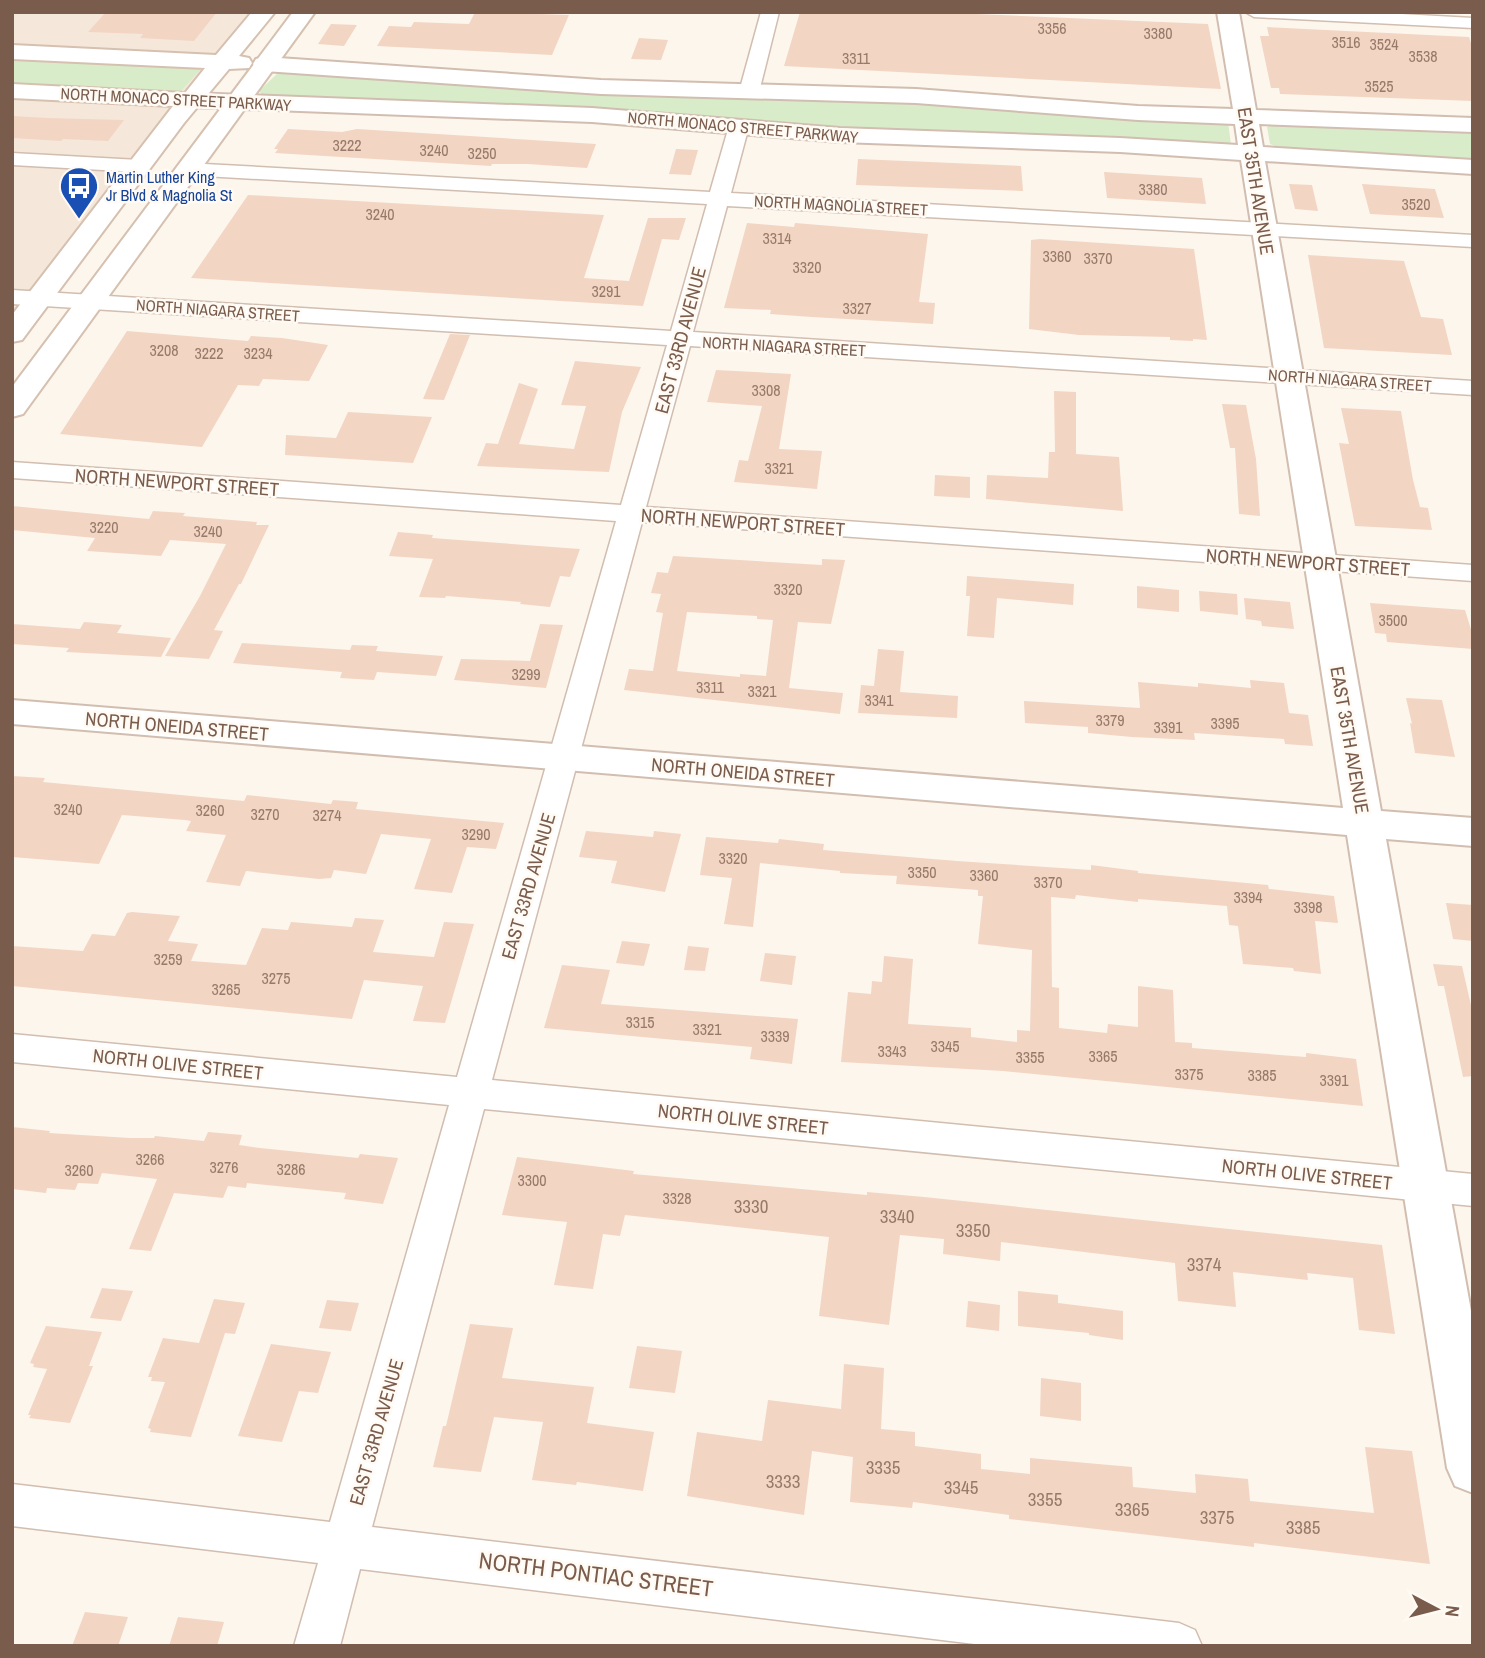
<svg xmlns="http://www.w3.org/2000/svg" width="1485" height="1658" viewBox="0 0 1485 1658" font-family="'Archivo Narrow',sans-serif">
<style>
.residential{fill:#f5e8da}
.green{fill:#d8ecc9}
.building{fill:#f3d5c3;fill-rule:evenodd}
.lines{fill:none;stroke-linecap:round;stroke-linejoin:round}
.minor-casing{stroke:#d1beb0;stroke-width:3}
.tertiary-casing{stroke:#d1beb0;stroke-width:4}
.secondary-casing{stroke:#d6c0b0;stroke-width:4}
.minor{fill:#fff;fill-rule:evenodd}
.tertiary{fill:#fff;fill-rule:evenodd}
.secondary{fill:#fff;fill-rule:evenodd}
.labels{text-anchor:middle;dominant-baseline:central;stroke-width:5;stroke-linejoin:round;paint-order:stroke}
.number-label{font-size:16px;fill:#987a6a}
.far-street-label{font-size:16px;fill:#7a5c4d;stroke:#fffaf3}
.far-transit-label{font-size:16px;fill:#164399;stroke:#fffaf3;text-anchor:start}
.street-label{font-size:19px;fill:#7a5c4d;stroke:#fffaf3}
.near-number-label{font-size:19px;fill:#987a6a}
.near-street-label{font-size:23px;fill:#7a5c4d;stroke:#fffaf3}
</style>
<rect width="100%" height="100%" fill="#fdf6ec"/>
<path class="residential" d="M12 12H275L12 338Z"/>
<path class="green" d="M12 56 196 67 200 70 182 90 175 93 12 86Z
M295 69 863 98 1228 121 1231 145 872 131 265 98 259 91 279 72Z
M1274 123 1473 129V161L1282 149 1270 144 1267 127Z"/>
<path class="building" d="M106 12H217L194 41 140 38 143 34 88 32Z
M475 12 569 15 552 55 377 46 389 26 411 27 414 22 469 24Z
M800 12H928L1208 24 1221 89 784 66Z
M331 24 357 25 344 46 318 44Z
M1267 27 1469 37 1473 49V101L1280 94 1279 88H1271L1260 36H1269Z
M639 38 668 40 661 60 631 59Z
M12 116 48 118 124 120 108 141 63 139 61 141 12 138Z
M288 129 342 132 357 129 596 144 587 168 528 164H492L491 166 275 153 278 149H274Z
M676 149 698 150 691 175 669 174Z
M858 159 1021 166 1023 191 856 185Z
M1104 172 1202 178 1206 204 1107 198Z
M1289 184 1312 185 1318 211 1295 209Z
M1362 184 1435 189 1444 218 1370 214Z
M248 195 604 215 584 278 629 281 648 218H686L679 240 662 239 643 306 191 278Z
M747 223 794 227 795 223 928 234 919 302 935 303 933 324 812 317 770 314 771 310 724 308Z
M1040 239 1194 249 1207 340 1193 339V341L1170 340V337L1079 335 1029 329 1031 240Z
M1308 255 1404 261 1421 317 1443 319 1452 355 1324 348Z
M127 331 248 341 251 336 282 338 328 345 309 381 263 379 259 386 238 385 202 447 60 434Z
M450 334 470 335 444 400 423 399Z
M575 361 641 367 622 412 609 472 477 466 486 443 498 444 519 383 538 389 519 444 574 449 586 406 561 405Z
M716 370 791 374 779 449 822 451 817 489 734 482 739 460 748 461 762 406 707 402Z
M1054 391 1076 392V454L1119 457 1123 511 986 499 987 475 1048 478 1049 452H1055Z
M1222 404 1246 405 1256 459 1260 516 1239 514 1235 448H1230Z
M1341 408 1401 411 1413 480 1420 507 1428 508 1432 530 1355 526 1339 443 1349 444Z
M348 412 432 417 413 463 285 455 286 435 336 438Z
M935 475 970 477V498L934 496Z
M12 506 149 519 153 511 185 513 183 516 257 522 256 525H269L241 584H239L214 630 223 631 209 659 165 656 200 596 226 544 170 540 161 556 87 551 95 538 12 530Z
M398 532 433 535 432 538 580 549 570 577 560 576 550 607 520 604 521 602 446 596 445 598 419 597 433 559 389 556Z
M673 556 822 565V559L845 560 831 624 798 622 789 688 843 693 840 714 624 690 629 669 653 671 663 613 656 612 661 594 651 593 657 572 668 573ZM687 612 757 616V619L773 620 766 676 740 674V677L677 671Z
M967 576 1074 584 1073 605 997 598 994 638 967 636 970 596H966Z
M1137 586 1179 590V612L1137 608Z
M1199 591 1237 594 1238 615 1200 611Z
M1244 598 1290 602 1294 629 1262 626 1261 621 1246 619Z
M1370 603 1465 610 1473 636V649L1387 642 1386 634 1375 633Z
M84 622 122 625 117 633 171 638 161 657 66 652 69 648 12 644V624L80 629Z
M540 624 563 625 546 688 454 680 461 659 530 661Z
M242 643 350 650 352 645 378 646 376 651 443 656 436 676 377 672 374 680 340 678 342 672 233 663Z
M878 649 904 651 900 692 958 696 957 718 858 713 861 685 874 686Z
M1250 680 1284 683 1289 713 1308 715 1313 746 1285 744 1284 739 1194 733 1195 740 1132 737 1088 733V727L1025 723 1024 701 1140 708 1138 682 1198 687V683L1251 688Z
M1406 698 1442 700 1455 757 1415 753 1410 723 1412 724Z
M12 776 45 778 43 782 244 801 247 795 331 804 333 800 358 802 356 809 504 823 496 849 467 847 452 893 414 889 431 839 381 834 366 874 334 870 331 878 319 879 246 871 240 886 206 882 226 835 186 831 191 821 185 820 122 815 99 864 12 857Z
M586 831 653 837 654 831 681 834 665 892 611 883 617 861 579 857Z
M706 837 778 843 779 839 824 844 823 850 957 861 1091 870V865L1138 871V873L1268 885 1269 889 1334 896 1338 923 1315 921 1321 974 1294 971 1293 968 1243 964 1238 926 1229 925 1227 906 1138 899V902L1076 895 1075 899 1051 897 1052 987 1059 988V1028L1107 1033 1108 1024 1138 1027V986L1173 990 1175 1042 1192 1043V1048L1306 1057V1053L1356 1059 1363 1106 1003 1071 841 1062 848 992 871 994 872 981 882 982 884 956 913 959 908 1024 971 1028V1037L1017 1042V1030L1030 1031 1032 950 978 944 983 896H978V890L896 884 897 876 840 873V871L760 863 753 927 724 924 732 878 700 875Z
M1446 903 1473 905V941L1453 939Z
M132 912 180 916 168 941 198 944 191 961 246 965 262 928 288 930 291 922 352 927 355 918 384 920 373 952 434 957 444 922 474 924 445 1023 413 1021 423 986 364 980 352 1019 12 986V946L83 951 92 934 115 936 127 913Z
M622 941 650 944 644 966 616 963Z
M688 946 709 948 705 971 684 970Z
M765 953 796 956 792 985 760 981Z
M1433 964 1462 966 1473 1014V1076L1463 1077 1444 986H1438Z
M562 965 610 970 601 1004 798 1019 792 1064 750 1059 752 1047 544 1028Z
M12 1127 50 1131 49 1133 130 1138H154L155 1136 204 1141 208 1132 242 1135 239 1145 260 1148 358 1158 360 1154 398 1158 383 1204 344 1199 346 1193 247 1183 246 1188 228 1186 223 1198 174 1193 151 1251 129 1249 157 1179 102 1173 98 1184 78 1183 75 1190 47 1188 46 1193 12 1189Z
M517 1157 634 1171 633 1174 867 1195V1192L924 1197 1382 1245 1395 1334 1359 1330 1353 1278 1307 1273 1308 1280 1233 1272 1236 1307 1178 1301 1175 1263 1001 1242 1000 1261 943 1254 944 1239 900 1235 889 1325 819 1316 829 1237 625 1215 620 1236 603 1234 593 1289 554 1285 567 1222 502 1215Z
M102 1288 133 1291 121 1321 90 1318Z
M1018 1291 1058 1295V1303L1123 1311V1340L1089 1335V1333L1018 1326Z
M214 1299 245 1303 235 1334 225 1333 191 1437 150 1432 151 1429 148 1428 165 1382 151 1381 152 1377H148L163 1338 199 1343Z
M327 1300 359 1303 351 1331 319 1328Z
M968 1301 1000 1305 999 1331 966 1327Z
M470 1324 513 1328 502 1378 594 1387 587 1423 654 1432 643 1491 577 1482 576 1485 532 1480 543 1422 494 1417 481 1472 433 1467 443 1426H446Z
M46 1326 102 1332 89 1366H93L70 1423 29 1418 31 1415H28L47 1369 33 1367 34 1364 30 1363Z
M271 1344 331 1352 318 1393 299 1391 282 1442 238 1436Z
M637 1346 682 1351 675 1393 629 1388Z
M844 1364 884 1368 881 1429 915 1432V1446L981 1454V1469L1030 1474V1458L1132 1467 1133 1487 1196 1493 1195 1474 1248 1479 1250 1501 1374 1513 1365 1447 1412 1451 1430 1564 1254 1543V1547L1009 1519V1515L913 1502 912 1508 850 1502 853 1457 812 1451 804 1515 687 1496 697 1432 762 1441 768 1400 841 1409Z
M1041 1378 1081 1383V1421L1040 1416Z
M85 1612 128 1617 118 1646H72Z
M178 1617 224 1622 217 1646H169Z"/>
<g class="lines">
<g class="minor-casing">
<path id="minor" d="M761 12H779L759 92 749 98 739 92Z
M1245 12H1365L1473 18V28L1254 17Z
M739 120 749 126 731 193 1473 235V247L727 206 693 332 1473 381V395L690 346 646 507 1473 565V581L642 522 492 1080 1473 1174V1206L484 1109 372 1527 1179 1623 1195 1630 1202 1646H991L360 1569 340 1646H294L318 1563 12 1526V1484L330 1522 449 1105 12 1062V1034L457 1077 616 521 12 478V462L621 505 667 345 12 304V290L671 331 707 204 186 175 179 173 176 169 179 165 186 163 710 192 729 126Z
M12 153 139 160 146 162 149 166 146 170 139 172 12 165Z"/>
</g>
<g class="tertiary-casing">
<path id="tertiary" d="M1217 12H1239L1256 110 1473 118V132L1259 124 1263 147 1473 160V174L1265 161 1381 811 1473 818V846L1386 839 1473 1322V1493L1455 1486 1447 1468 1347 835 12 724V700L1343 808 1241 160 1120 152 840 142 592 122 191 107 183 105 179 100 183 95 191 93 592 108 840 128 1120 138 1238 145 1235 124 1138 120 916 103 601 94 264 71 256 69 253 64 256 59 264 57 601 80 916 89 1138 106 1233 109Z"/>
</g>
<g class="secondary-casing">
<path id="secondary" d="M252 12H275L239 56 249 58 252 63 249 68 229 69 184 123 22 340 12 342V315L173 106 12 98V84L185 93 205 68 12 59V45L216 55Z
M293 12H315L23 414 12 417V387Z"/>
</g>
<use href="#minor" class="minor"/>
<use href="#tertiary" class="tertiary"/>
<use href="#secondary" class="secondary"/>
</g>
<defs>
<g id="bus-pin" transform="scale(2.0125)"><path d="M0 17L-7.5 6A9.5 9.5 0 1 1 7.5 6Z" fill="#1a4fb4" stroke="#fffaf3"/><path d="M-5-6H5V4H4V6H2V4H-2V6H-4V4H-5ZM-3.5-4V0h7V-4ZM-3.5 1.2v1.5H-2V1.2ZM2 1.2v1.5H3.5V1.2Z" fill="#fff"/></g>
</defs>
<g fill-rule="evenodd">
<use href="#bus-pin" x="79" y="186"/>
</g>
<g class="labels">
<g class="number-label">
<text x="1052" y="28">3356</text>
<text x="1158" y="33">3380</text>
<text x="1346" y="42">3516</text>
<text x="1384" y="44">3524</text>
<text x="1423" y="56">3538</text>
<text x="856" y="58">3311</text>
<text x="1379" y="86">3525</text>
<text x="347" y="145">3222</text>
<text x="434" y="150">3240</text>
<text x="482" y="153">3250</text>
<text x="1153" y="189">3380</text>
<text x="1416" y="204">3520</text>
<text x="380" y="214">3240</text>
<text x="777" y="238">3314</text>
<text x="1057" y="256">3360</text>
<text x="1098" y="258">3370</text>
<text x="807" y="267">3320</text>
<text x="606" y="291">3291</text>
<text x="857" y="308">3327</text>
<text x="164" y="350">3208</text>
<text x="209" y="353">3222</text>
<text x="258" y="353">3234</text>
<text x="766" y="390">3308</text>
<text x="779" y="468">3321</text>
<text x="104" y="527">3220</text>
<text x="208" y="531">3240</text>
<text x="788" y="589">3320</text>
<text x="1393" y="620">3500</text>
<text x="526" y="674">3299</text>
<text x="710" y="687">3311</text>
<text x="762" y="691">3321</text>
<text x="879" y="700">3341</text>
<text x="1110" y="720">3379</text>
<text x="1225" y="723">3395</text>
<text x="1168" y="727">3391</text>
<text x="68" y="809">3240</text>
<text x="210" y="810">3260</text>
<text x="265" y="814">3270</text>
<text x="327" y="815">3274</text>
<text x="476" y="834">3290</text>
<text x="733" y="858">3320</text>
<text x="922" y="872">3350</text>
<text x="984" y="875">3360</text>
<text x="1048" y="882">3370</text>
<text x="1248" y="897">3394</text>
<text x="1308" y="907">3398</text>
<text x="168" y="959">3259</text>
<text x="276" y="978">3275</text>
<text x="226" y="989">3265</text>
<text x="640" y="1022">3315</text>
<text x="707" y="1029">3321</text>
<text x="775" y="1036">3339</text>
<text x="945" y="1046">3345</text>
<text x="892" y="1051">3343</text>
<text x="1103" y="1056">3365</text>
<text x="1030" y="1057">3355</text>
<text x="1189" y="1074">3375</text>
<text x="1262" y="1075">3385</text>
<text x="1334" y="1080">3391</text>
<text x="150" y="1159">3266</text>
<text x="224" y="1167">3276</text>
<text x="291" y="1169">3286</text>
<text x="79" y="1170">3260</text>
<text x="532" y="1180">3300</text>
<text x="677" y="1198">3328</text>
</g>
<g class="far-street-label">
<text transform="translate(176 99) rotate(3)">NORTH MONACO STREET PARKWAY</text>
<text transform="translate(743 127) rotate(5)">NORTH MONACO STREET PARKWAY</text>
<text transform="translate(841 205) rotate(3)">NORTH MAGNOLIA STREET</text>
<text transform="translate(218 310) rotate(4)">NORTH NIAGARA STREET</text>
<text transform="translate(784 346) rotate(3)">NORTH NIAGARA STREET</text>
<text transform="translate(1350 380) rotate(4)">NORTH NIAGARA STREET</text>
</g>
<g class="far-transit-label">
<text x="106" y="177">Martin Luther King<tspan x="106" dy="18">Jr Blvd &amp; Magnolia St</tspan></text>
</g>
<g class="street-label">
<text transform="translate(1256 181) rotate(81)">EAST 35TH AVENUE</text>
<text transform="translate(680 340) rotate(-75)">EAST 33RD AVENUE</text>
<text transform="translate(177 482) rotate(4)">NORTH NEWPORT STREET</text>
<text transform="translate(743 522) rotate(4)">NORTH NEWPORT STREET</text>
<text transform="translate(1308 562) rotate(4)">NORTH NEWPORT STREET</text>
<text transform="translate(177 726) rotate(5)">NORTH ONEIDA STREET</text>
<text transform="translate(1350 740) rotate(80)">EAST 35TH AVENUE</text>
<text transform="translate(743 772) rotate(5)">NORTH ONEIDA STREET</text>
<text transform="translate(528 886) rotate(-74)">EAST 33RD AVENUE</text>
<text transform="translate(178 1064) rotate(6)">NORTH OLIVE STREET</text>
<text transform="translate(743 1119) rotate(6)">NORTH OLIVE STREET</text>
<text transform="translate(1307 1174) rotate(6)">NORTH OLIVE STREET</text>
<text transform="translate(376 1432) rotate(-74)">EAST 33RD AVENUE</text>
</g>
<g class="near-number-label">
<text x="751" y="1206">3330</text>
<text x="897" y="1216">3340</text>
<text x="973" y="1230">3350</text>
<text x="1204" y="1264">3374</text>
<text x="883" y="1467">3335</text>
<text x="783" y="1481">3333</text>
<text x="961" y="1487">3345</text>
<text x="1045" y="1499">3355</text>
<text x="1132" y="1509">3365</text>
<text x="1217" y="1517">3375</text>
<text x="1303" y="1527">3385</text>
</g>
<g class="near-street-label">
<text transform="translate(596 1574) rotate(7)">NORTH PONTIAC STREET</text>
</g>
</g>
<rect width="1485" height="1658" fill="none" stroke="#7a5c4d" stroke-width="28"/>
<g transform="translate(1436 1609) rotate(97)" stroke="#fffaf3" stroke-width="5" paint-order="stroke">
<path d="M0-5L12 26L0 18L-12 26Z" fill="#7a5c4d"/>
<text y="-10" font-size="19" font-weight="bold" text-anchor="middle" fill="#7a5c4d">N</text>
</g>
</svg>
